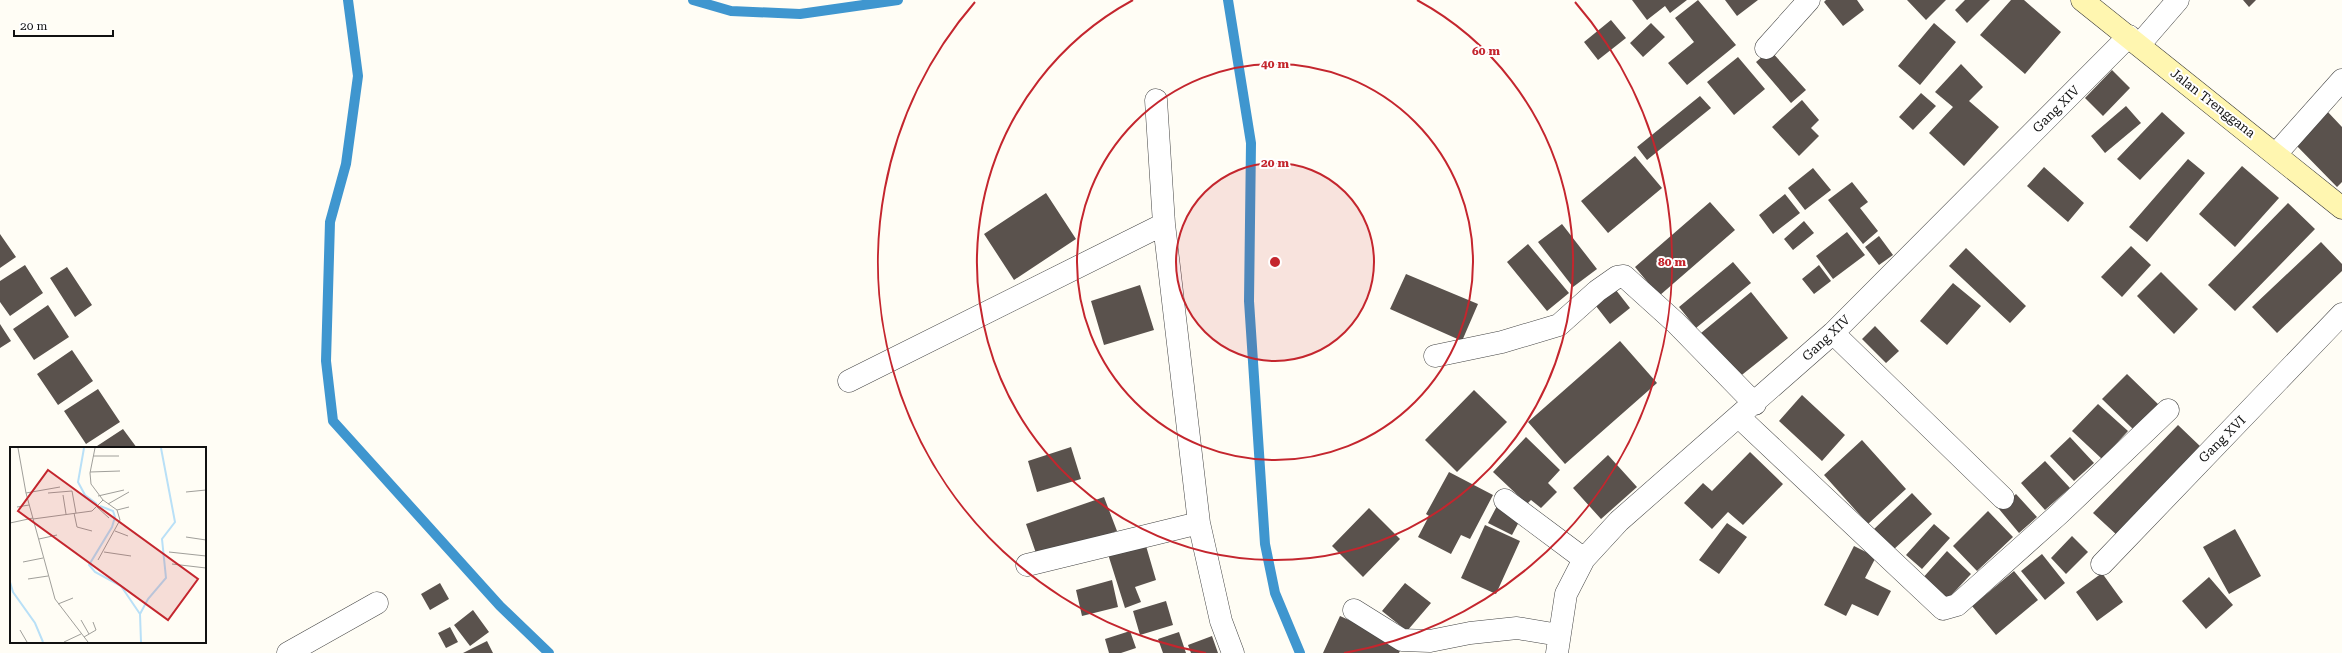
<svg xmlns="http://www.w3.org/2000/svg" width="2342" height="653" viewBox="0 0 2342 653" font-family="'Roboto Serif',serif">
<style>
.lines{fill:none;stroke-linecap:round;stroke-linejoin:round}
.stream{stroke:#3f96cf;stroke-width:10}
.building{fill:#5a524d}
.street-casing{stroke:#444;stroke-width:23}
.secondary-casing{stroke:#333;stroke-width:23}
.street{stroke:#fff;stroke-width:22}
.secondary{stroke:#fff6b0;stroke-width:22}
.ring{fill:none;stroke:#c4262e;stroke-width:2}
.labels{text-anchor:middle;dominant-baseline:central;stroke-width:4;stroke-linejoin:round;paint-order:stroke}
.street-label{font-size:13px;fill:#111;stroke:#fff}
.inset-river{fill:none;stroke:#b9e0f7;stroke-width:2}
.inset-road{fill:none;stroke:#a09f9a;stroke-width:1}
.view{fill:#c4262e;fill-opacity:0.15;stroke:#c4262e;stroke-width:2}
.inset-edge{fill:none;stroke:#111;stroke-width:2}
.centre{fill:#c4262e;stroke:#fff;stroke-width:2}
.ring-label{font-size:12px;text-anchor:middle;font-weight:bold;fill:#c4262e;stroke:#fff;stroke-width:4;stroke-linejoin:round;paint-order:stroke}
</style>
<rect width="100%" height="100%" fill="#fffdf5"/>
<g class="lines">
<path class="stream" d="M348 0 358 76 346 164 330 222 326 361 333 421 500 606 549 653
M693 0 731 11 800 14 898 0
M1228 0 1251 143 1249 301 1265 544 1275 593 1300 653"/>
</g>
<path class="building" d="M1632 0H1687L1670 13 1665 6 1647 20Z
M1698 0 1736 45 1687 85 1668 63 1694 42 1675 18Z
M1725 0H1758L1737 16Z
M1826 0H1857L1864 10 1843 26 1824 2Z
M1907 0H1946L1926 20Z
M1965 0H1990L1967 23 1955 10Z
M2011 0H2024L2061 32 2025 74 1980 35Z
M2243 0H2256L2249 7Z
M1611 20 1626 38 1598 60 1584 42Z
M1651 23 1665 37 1643 57 1630 43Z
M1934 23 1956 42 1920 85 1898 66Z
M1770 50 1806 90 1791 103 1756 62Z
M1738 57 1765 89 1734 115 1707 82Z
M1961 64 1983 87 1969 101 1999 127 1964 166 1929 133 1953 107 1935 92Z
M2112 70 2130 88 2103 116 2085 98Z
M1921 93 1936 106 1913 130 1899 117Z
M1700 96 1711 108 1647 160 1637 147Z
M1802 100 1819 120 1811 128 1819 136 1799 156 1772 127Z
M2126 106 2141 123 2105 153 2091 136Z
M2326 110 2342 127V182L2337 187 2293 142Z
M2162 112 2185 133 2140 180 2117 159Z
M1635 156 1662 188 1608 233 1581 201Z
M2188 159 2205 173 2147 242 2129 227Z
M2242 166 2279 198 2235 247 2199 214Z
M2044 167 2084 203 2068 222 2027 186Z
M1813 168 1831 190 1805 210 1788 188Z
M1852 182 1868 202 1860 208 1878 231 1863 244 1828 200Z
M1046 193 1076 239 1014 280 984 234Z
M1785 194 1800 213 1773 234 1759 215Z
M1710 202 1735 230 1659 296 1635 267Z
M2288 203 2315 229 2235 311 2208 285Z
M1804 221 1814 233 1793 250 1784 239Z
M1562 224 1597 269 1573 287 1538 242Z
M1847 232 1865 255 1833 279 1816 256Z
M0 234 16 257 0 268Z
M1879 236 1893 255 1879 265 1865 247Z
M2321 242 2342 264V271L2277 333 2252 307Z
M1528 244 1569 293 1547 311 1507 262Z
M2131 246 2151 265 2122 297 2101 277Z
M1966 248 2026 306 2010 323 1949 266Z
M1733 262 1751 283 1696 328 1679 307Z
M25 265 43 293 10 316 0 302V281Z
M1819 265 1831 281 1814 294 1802 279Z
M67 267 92 305 75 317 50 278Z
M2161 272 2198 309 2174 334 2137 296Z
M1406 274 1478 304 1462 341 1390 309Z
M1953 283 1981 306 1947 345 1920 321Z
M1140 285 1154 330 1104 345 1091 301Z
M1612 285 1630 308 1610 324 1592 301Z
M1751 292 1788 338 1738 378 1701 333Z
M48 305 69 337 34 360 13 329Z
M0 324 11 341 0 348Z
M1875 326 1899 351 1886 363 1862 339Z
M1620 341 1657 383 1565 464 1528 422Z
M72 350 93 381 58 405 37 374Z
M2127 374 2159 405 2134 430 2102 399Z
M98 389 120 422 86 444 64 411Z
M1474 390 1507 422 1457 472 1425 440Z
M1802 395 1845 435 1822 461 1779 421Z
M2098 404 2128 431 2102 459 2072 431Z
M2178 425 2202 448 2118 536 2093 513Z
M123 429 137 448H94Z
M1526 437 1560 470 1548 483 1557 492 1541 508 1531 500 1527 504 1493 472Z
M2070 437 2094 463 2074 481 2050 456Z
M1862 440 1906 489 1868 524 1824 475Z
M1071 447 1081 479 1037 492 1028 461Z
M1750 452 1783 484 1743 525 1728 512 1712 529 1684 503 1703 483 1712 491Z
M1608 455 1637 487 1601 519 1573 488Z
M2045 461 2070 488 2045 510 2021 483Z
M1449 472 1493 495 1470 539 1461 535 1451 554 1418 537 1429 516 1426 514Z
M1912 493 1932 514 1892 551 1873 530Z
M2016 494 2037 517 2019 533 1999 509Z
M1104 497 1117 531 1038 559 1026 524Z
M1497 506 1521 518 1512 535 1488 523Z
M1369 508 1400 539 1363 577 1332 546Z
M1988 511 2013 537 1977 571 1953 546Z
M1727 523 1747 537 1719 574 1699 560Z
M1934 524 1950 538 1922 569 1906 555Z
M1485 525 1520 541 1496 594 1461 578Z
M2235 529 2261 576 2229 594 2203 547Z
M2072 536 2088 552 2066 574 2051 558Z
M1144 539 1156 580 1135 587 1141 602 1125 608 1107 551Z
M1854 546 1876 557 1865 578 1891 591 1878 616 1852 604 1846 616 1824 605Z
M1947 551 1971 574 1945 602 1921 580Z
M2042 554 2065 583 2045 600 2021 571Z
M2014 571 2038 600 1996 635 1972 606Z
M2102 573 2123 602 2097 621 2076 592Z
M2209 577 2233 605 2206 629 2182 601Z
M1112 580 1118 607 1082 616 1076 590Z
M440 583 449 599 430 610 421 594Z
M1405 583 1431 603 1407 631 1382 611Z
M1166 601 1173 625 1140 635 1133 611Z
M473 610 489 632 470 646 454 625Z
M1340 616 1403 644 1399 653H1323Z
M450 627 458 642 446 648 438 633Z
M1130 631 1136 648 1121 653H1109L1105 639Z
M1179 632 1186 653H1163L1158 639Z
M1212 636 1218 653H1191L1188 645Z
M487 641 493 653H463Z"/>
<g class="lines">
<g class="street-casing">
<path id="street" d="M2139 45 2178 0
M1766 48 1809 0
M1156 100 1164 224 1199 523 1221 621 1233 653
M2276 154 2342 80
M1833 333 2003 498
M1435 356 1502 342 1559 325 1597 291 1617 277 1624 276 1676 323 1755 404
M849 381 1164 224
M1739 417 1943 609 1957 605 2059 514 2168 410
M1505 500 1584 559
M2102 564 2342 314
M1027 565 1199 523
M1354 610 1402 640 1430 641 1470 633 1517 628 1559 635
M288 653 377 603
M1557 653 1566 594 1584 559 1619 521 1833 333 2129 36"/>
</g>
<g class="secondary-casing">
<path id="secondary" d="M2082 0 2342 208"/>
</g>
<use href="#street" class="street"/>
<use href="#secondary" class="secondary"/>
</g>
<circle cx="1275" cy="262" r="99" fill="#c4262e" fill-opacity=".12"/>
<g class="ring">
<circle cx="1275" cy="262" r="99"/>
<circle cx="1275" cy="262" r="198"/>
<path d="M1417 0A298 298 0 1 1 1133 0"/>
<path d="M1206 653A397 397 0 0 1 975 2M1575 2A397 397 0 0 1 1344 653"/>
</g>
<g class="labels">
<g class="street-label">
<text transform="translate(2213 103) rotate(38)">Jalan Trenggana</text>
<text transform="translate(2056 109) rotate(-45)">Gang XIV</text>
<text transform="translate(1826 338) rotate(-43)">Gang XIV</text>
<text transform="translate(2222 439) rotate(-45)">Gang XVI</text>
</g>
</g>
<g transform="translate(10 447)">
<rect width="196" height="196" fill="#fffdf5"/>
<path class="inset-river" d="M74 1 68 35 75 48 87 57M90 59 103 64 105 70 102 80 79 118 85 125 111 139 130 167M0 135 3 145 25 176 33 195M131 195 130 167 138 152 156 131 152 92 165 75 151 1"/>
<path class="inset-road" d="M8 1 16 46 45 152 78 195M85 1 80 26 81 37 93 53 107 63 110 73 88 113M83 9H109M80 25 110 24M176 45 196 43M16 46 50 40M38 46 62 44 66 66M53 48 56 67M88 49 114 43M98 57 119 45M7 60 19 58M87 60 99 71M107 63 119 60M64 66 67 80 82 84M23 72 82 64 93 53M0 76 23 71M105 84 118 89M176 90 196 93M29 92 47 88M94 105 121 109M159 105 196 109M13 115 33 111M162 117 196 121M18 132 38 129M48 157 63 151M71 173 79 187M10 183 17 195M74 190 86 183 83 175M54 195 71 187"/>
<path class="view" d="M38 23 188 132 158 173 8 64Z"/>
<rect width="196" height="196" class="inset-edge"/>
</g>
<circle cx="1275" cy="262" r="6" class="centre"/>
<g class="ring-label">
<text x="1486" y="55">60 m</text>
<text x="1275" y="68">40 m</text>
<text x="1275" y="167">20 m</text>
<text x="1672" y="266">80 m</text>
</g>
<path d="M14 30v6h99v-6" fill="none" stroke="#111111" stroke-width="2"/>
<text x="20" y="30" font-size="12" fill="#111111" stroke="#ffffff" stroke-width="3" paint-order="stroke">20 m</text>
</svg>
